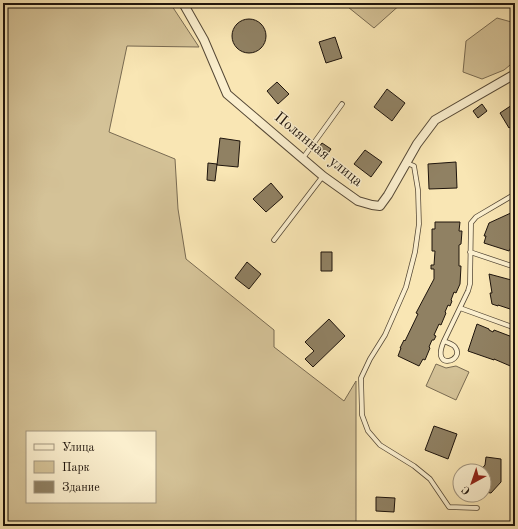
<svg xmlns="http://www.w3.org/2000/svg" width="518" height="529" viewBox="0 0 518 529" font-family="'Old Standard TT',serif">
<style>
.green{fill:#d4c297;stroke:#796b52;fill-rule:evenodd}
.building{fill:#908163;stroke:#1e140c}
.lines{fill:none;stroke-linecap:round;stroke-linejoin:round}
.service-casing{stroke:#554836;stroke-width:5.5}
.minor-casing{stroke:#554836;stroke-width:10}
.service{stroke:#fbefce;stroke-width:4}
.minor{stroke:#fbefce;stroke-width:8}
.labels{text-anchor:middle;dominant-baseline:central;stroke-width:3;stroke-linejoin:round;paint-order:stroke}
.street-label{font-size:15px;fill:#1e140c;stroke:#fbefce}
</style>
<rect width="100%" height="100%" fill="#f9e6b4"/>
<filter id="stains"><feTurbulence type="fractalNoise" baseFrequency=".005" numOctaves="4"/><feColorMatrix values="0 0 0 0 .2 0 0 0 0 .09 0 0 0 0 .02 0 0 0 .5 -.17"/></filter>
<radialGradient id="worn" r=".72"><stop offset=".6" stop-color="#630" stop-opacity="0"/><stop offset="1" stop-color="#630" stop-opacity=".3"/></radialGradient>
<path class="green" d="M3 3H170L199 47 127 46 109 132 175 159 178 209 186 259 274 330V347L344 401 356 381V526H3ZM27 432H155V502H27Z
M343 3H402L374 28Z
M497 18 515 23V61L504 70 482 79 463 72 466 41Z
M436 364 446 368 456 366 469 372 456 400 426 386Z"/>
<path class="building" d="M232 36a17 17 0 1 1 34 0a17 17 0 1 1-34 0Z
M335 37 342 58 326 63 319 42Z
M277 82 289 94 278 104 267 91Z
M387 89 405 103 392 121 374 107Z
M515 103V124L509 128 500 113Z
M482 104 487 111 478 118 473 111Z
M220 138 240 141 238 167 217 165Z
M322 143 331 149 325 158 316 151Z
M365 150 382 162 371 177 354 164Z
M456 162 457 188 429 189 428 164Z
M208 163 217 164 215 181 207 180Z
M271 183 283 197 266 212 253 199Z
M515 208V240L509 251 484 243 486 236H484L489 223 513 212 512 210Z
M435 222H460L459 231H462L461 244 459 245V266H461L460 284 456 293 454 292 451 300 452 301 450 306 448 305 445 312 446 313 441 325 439 324 434 335 436 336 434 340H432L429 347 430 348 425 360 423 359 419 366 398 356 401 348H400L404 340 405 341 418 314 416 313 434 279V269H431V265H434L435 251H432V229H435Z
M321 252H332V271H321Z
M247 262 261 274 249 289 235 278Z
M489 274 515 281V312H513V310L498 305V306L492 304 490 293H492Z
M329 319 345 336 313 367 305 359 314 351 305 342Z
M477 324 489 329V330L493 332 494 330 515 338V368L494 359V360L468 351Z
M434 426 457 434 448 459 425 450Z
M486 457 501 459V482L491 493 484 492V471H480L485 465Z
M376 497 395 498 394 512 376 511Z"/>
<g class="lines">
<g class="service-casing">
<path id="service" d="M303 158 342 104
M407 163 414 166 418 190 419 224 415 252 406 287 385 335 370 359 361 378 362 415 368 431 380 445 414 466 430 479 449 507 477 508
M274 240 323 176
M470 252 515 267
M460 308 515 328
M444 341C448 343 453 344 455 347 466 361 430 372 444 341L468 291 470 284 471 223 476 217 515 194"/>
</g>
<g class="minor-casing">
<path id="minor" d="M183 3 204 40 227 94 323 176 358 201 372 205 380 206 388 195 417 144 435 120 515 74"/>
</g>
<use href="#service" class="service"/>
<use href="#minor" class="minor"/>
</g>
<g class="labels">
<g class="street-label">
<text transform="translate(318 150) rotate(39)">Полянная улица</text>
</g>
</g>
<rect width="518" height="529" fill="none" stroke="#f9e6b4" stroke-width="16"/>
<rect x="4" y="4" width="510" height="521" fill="none" stroke="#1e140c" stroke-width="2"/>
<rect x="8" y="8" width="502" height="513" fill="none" stroke="#1e140c"/>
<rect x="26" y="431" width="130" height="72" fill="#fbefce" stroke="#a39780"/>
<rect x="34" y="444" width="20" height="6" fill="#fbefce" stroke="#a39780"/>
<text x="62" y="451" font-size="12" fill="#1e140c">Улица</text>
<rect x="34" y="461" width="20" height="12" fill="#d4c297" stroke="#a39780"/>
<text x="62" y="471" font-size="12" fill="#1e140c">Парк</text>
<rect x="34" y="481" width="20" height="12" fill="#908163" stroke="#a39780"/>
<text x="62" y="491" font-size="12" fill="#1e140c">Здание</text>
<g transform="translate(472 483) rotate(220)"><circle r="19" fill="#fbefce" stroke="#a39780"/>
<path d="M0-3L7 15L0 10L-7 15Z" fill="#8f2418"/>
<text y="-6" font-size="11" font-weight="bold" text-anchor="middle" fill="#1e140c">С</text>
</g>
<rect width="100%" height="100%" filter="url(#stains)"/>
<rect width="100%" height="100%" fill="url(#worn)"/>
</svg>
